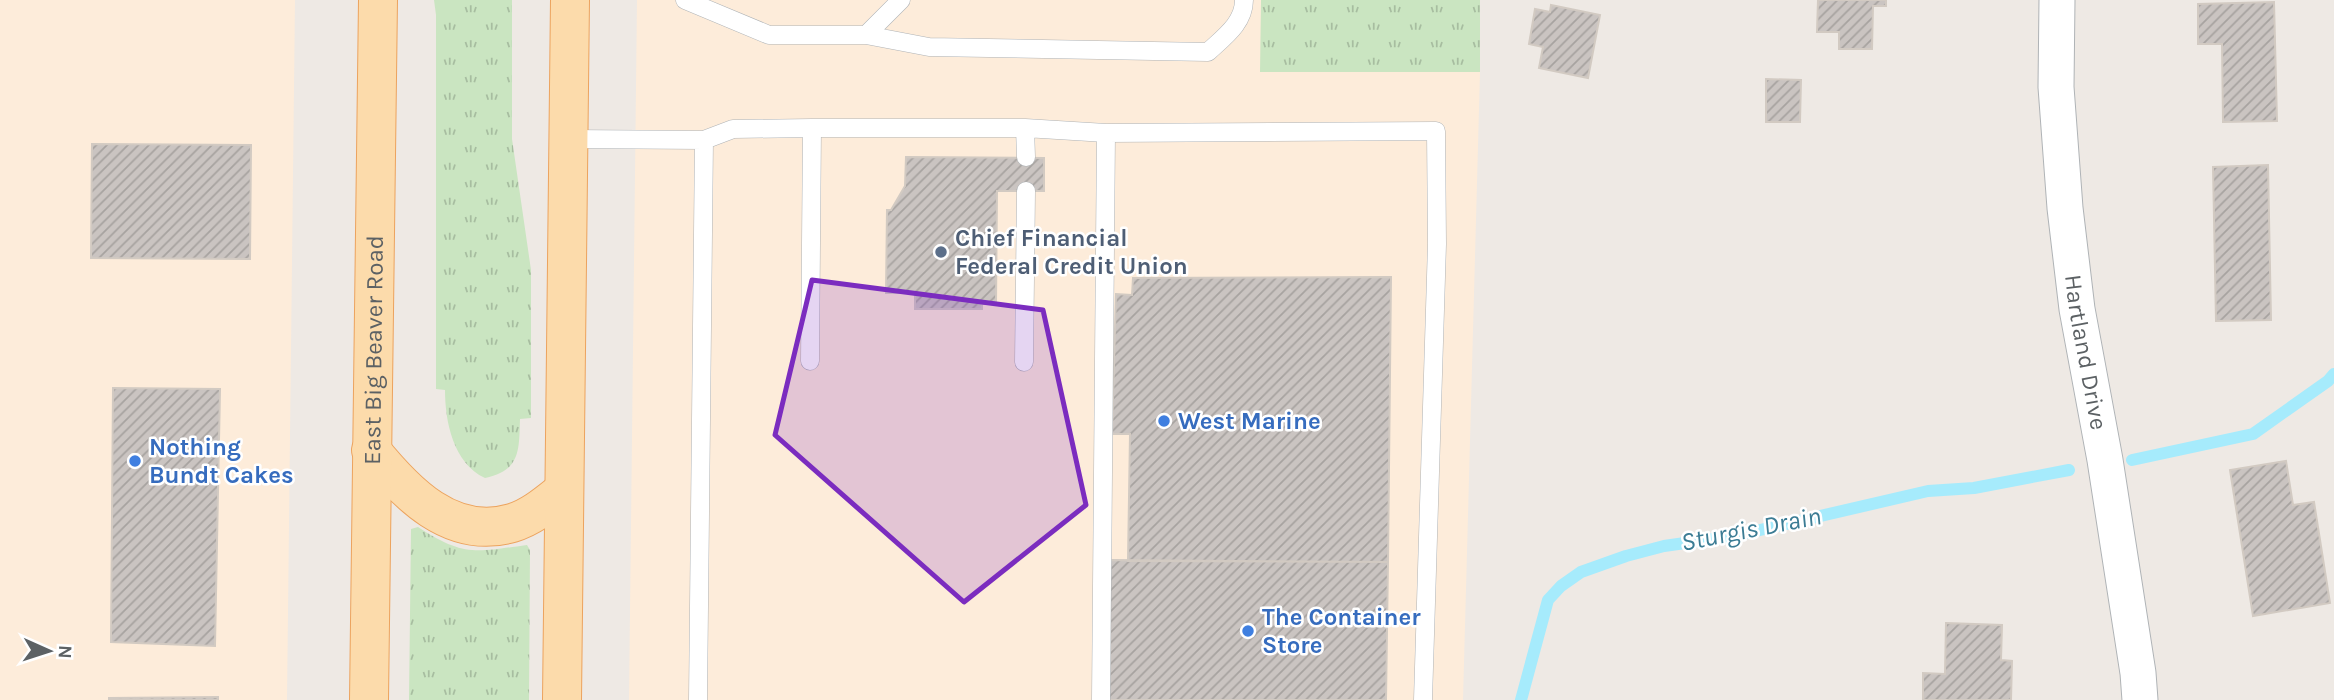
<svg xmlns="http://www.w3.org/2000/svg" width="2334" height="700" viewBox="0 0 2334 700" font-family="Karla,sans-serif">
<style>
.commercial{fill:#fdecda}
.grass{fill:url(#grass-tufts)}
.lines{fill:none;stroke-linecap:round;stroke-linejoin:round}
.stream{stroke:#a6ebfc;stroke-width:12}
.building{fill:url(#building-hatch);stroke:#d2cac2;stroke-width:2}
.service-casing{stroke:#afb3b6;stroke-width:19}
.minor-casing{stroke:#afb3b6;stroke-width:37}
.primary-casing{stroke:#eca35e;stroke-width:40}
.service{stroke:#fff;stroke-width:18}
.minor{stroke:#fff;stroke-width:35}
.primary{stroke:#fcdbab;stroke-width:38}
.marked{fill:#7b2cbf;fill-opacity:0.2;stroke:#7b2cbf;stroke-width:5;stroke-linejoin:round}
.service-dot{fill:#5c6f8a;stroke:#fff;stroke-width:2.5}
.shop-dot{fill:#3f7fe0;stroke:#fff;stroke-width:2.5}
.labels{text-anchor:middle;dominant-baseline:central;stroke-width:5;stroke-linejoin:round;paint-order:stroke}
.service-label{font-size:24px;font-weight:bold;fill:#4e5e75;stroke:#fff;text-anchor:start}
.street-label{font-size:24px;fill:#5c6164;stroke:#fff}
.shop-label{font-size:24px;font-weight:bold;fill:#366cbe;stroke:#fff;text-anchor:start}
.water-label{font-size:26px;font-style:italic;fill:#3b7c94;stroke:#fff}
</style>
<defs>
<pattern id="grass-tufts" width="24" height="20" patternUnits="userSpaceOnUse" patternTransform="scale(1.75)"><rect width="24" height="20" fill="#cae5c1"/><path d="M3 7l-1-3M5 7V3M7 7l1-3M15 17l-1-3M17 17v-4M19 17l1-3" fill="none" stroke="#a7bda0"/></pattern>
<pattern id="building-hatch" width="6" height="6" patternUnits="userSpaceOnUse" patternTransform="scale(1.75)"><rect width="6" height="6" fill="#cac4c1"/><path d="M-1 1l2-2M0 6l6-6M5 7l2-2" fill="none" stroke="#a7a3a0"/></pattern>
</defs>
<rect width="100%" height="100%" fill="#eee9e4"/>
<path class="commercial" d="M0 0H295L287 700H0Z
M637 0H1261V72H1480L1463 700H629Z"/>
<path class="grass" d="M434 0H512V139L531 270V418L520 419C519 449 521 471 485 478 453 463 445 421 445 390L436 389V15Z
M1261 0H1480V72H1260Z
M418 527C464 557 475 552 527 545L530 550 529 700H409L411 529Z"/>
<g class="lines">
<path class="stream" d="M2132 460 2253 434 2328 381 2334 374
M1521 700 1548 600 1561 586 1581 572 1626 556 1664 546 1734 536 1928 491 1974 488 2069 470"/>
</g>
<path class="building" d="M1818 0H1886V6H1873L1872 49H1839V32H1817Z
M2274 2 2277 121 2223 122 2222 44H2198V4Z
M1551 5 1600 15 1588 78 1539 68 1543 47 1529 44 1535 9 1550 12Z
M1766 79 1801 80 1800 122H1766Z
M92 144 251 145 250 259 91 258Z
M906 157 1044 158V191H997L996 304H982V309H915V293H886L887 210H891L905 186Z
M2268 165 2271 320 2216 321 2213 167Z
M1391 277 1388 562 1128 561 1130 434H1112L1116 294 1132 295 1133 278Z
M113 388 220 389 215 646 111 642Z
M2286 461 2293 505 2314 502 2330 603 2253 616 2230 470Z
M1109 560 1388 562 1386 700H1107Z
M1946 623 2002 625 2001 660 2012 661 2011 700H1923V673L1945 674Z
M218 697V700H109V698Z"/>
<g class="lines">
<g class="service-casing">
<path id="service" d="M685 0 769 35H866L929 47 1208 52C1224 37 1244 23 1244 0
M866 35 901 0
M1025 128 1026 157
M568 139 704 140 733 129 812 128H1025L1106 133 1436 131 1437 244 1423 700
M810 361 812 128
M1024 362 1026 191
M698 700 704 140
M1101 700 1106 133"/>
</g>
<g class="minor-casing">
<g id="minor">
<path id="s1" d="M2057 0 2056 87 2065 208 2077 309 2105 460 2138 673 2140 700"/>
</g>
</g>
<g class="primary-casing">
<g id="primary">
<path d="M371 450C405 492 451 541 512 523 532 517 548 503 563 491"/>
<path id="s2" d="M369 700 378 0"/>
<path d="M562 700 570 0"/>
</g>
</g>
<use href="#service" class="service"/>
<use href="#minor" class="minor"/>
<use href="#primary" class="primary"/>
</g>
<path class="marked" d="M812 280 1043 310 1086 505 964 602 775 435Z"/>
<circle class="service-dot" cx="941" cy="252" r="7"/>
<g class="shop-dot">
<circle cx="1164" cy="421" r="7"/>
<circle cx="135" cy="461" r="7"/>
<circle cx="1248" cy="631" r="7"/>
</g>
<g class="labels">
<g class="service-label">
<text x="955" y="238">Chief Financial<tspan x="955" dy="28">Federal Credit Union</tspan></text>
</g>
<g class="street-label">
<text stroke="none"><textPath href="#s2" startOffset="350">East Big Beaver Road</textPath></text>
<text stroke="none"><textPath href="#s1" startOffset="354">Hartland Drive</textPath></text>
</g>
<g class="shop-label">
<text x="1178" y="421">West Marine</text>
<text x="149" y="447">Nothing<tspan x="149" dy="28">Bundt Cakes</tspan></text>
<text x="1262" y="617">The Container<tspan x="1262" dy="28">Store</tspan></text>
</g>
<g class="water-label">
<text transform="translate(1751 529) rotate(-11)">Sturgis Drain</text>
</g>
</g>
<g transform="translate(49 651) rotate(93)" stroke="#ffffff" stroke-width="5" paint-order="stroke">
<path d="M0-5L12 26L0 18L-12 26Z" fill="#5c6164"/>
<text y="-10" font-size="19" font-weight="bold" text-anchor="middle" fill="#5c6164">N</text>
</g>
</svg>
